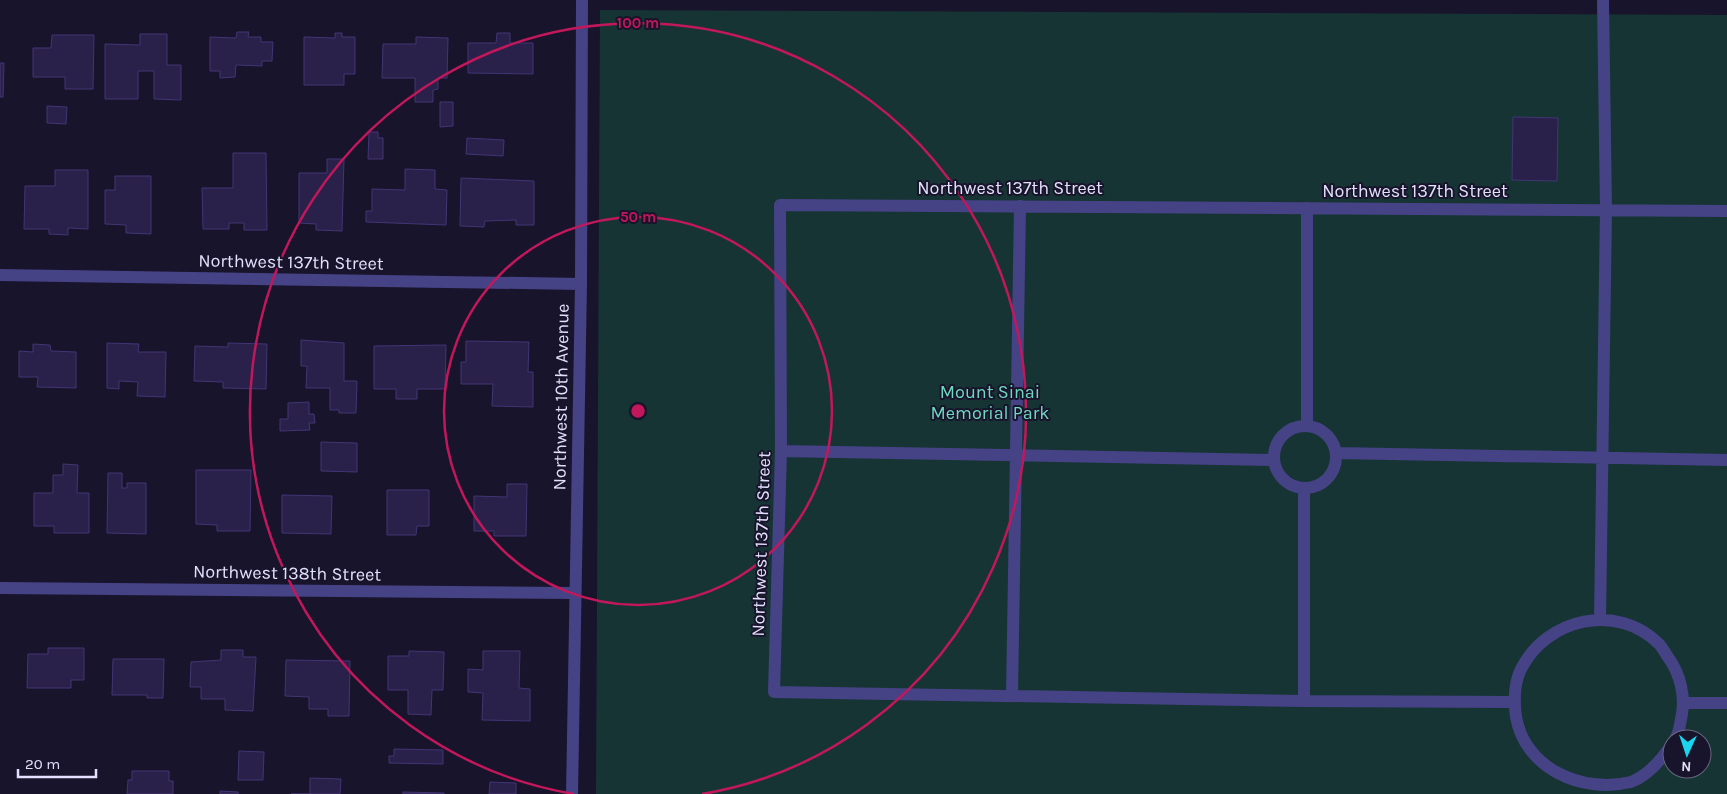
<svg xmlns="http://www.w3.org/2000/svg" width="1727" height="794" viewBox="0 0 1727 794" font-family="Karla,sans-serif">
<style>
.green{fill:#173434;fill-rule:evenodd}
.building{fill:#2a214a;stroke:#423575}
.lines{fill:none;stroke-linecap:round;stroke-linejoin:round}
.minor{stroke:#464286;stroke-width:12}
.ring{fill:none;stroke:#c2185b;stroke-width:2.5}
.labels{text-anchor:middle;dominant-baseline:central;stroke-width:4;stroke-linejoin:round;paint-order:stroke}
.street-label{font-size:18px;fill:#e3e0fd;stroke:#18142b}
.park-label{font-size:18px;fill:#6fd9c0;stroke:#18142b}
.centre{fill:#c2185b;stroke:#18142b;stroke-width:2.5}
.ring-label{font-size:15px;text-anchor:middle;font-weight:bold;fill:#c2185b;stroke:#18142b;stroke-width:4;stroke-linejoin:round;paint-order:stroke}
</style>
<rect width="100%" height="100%" fill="#18142b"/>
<path class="green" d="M600 10 1727 15V794H596ZM1672 739H1702V769H1672Z"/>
<path class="building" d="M237 32H249L248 37H261V42H273L272 61H262V66L236 65 235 77 220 78V71H210V37L236 38Z
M335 33H342V37H355V74H344V85H304V37L335 38Z
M497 33H510V43H533V74L468 73V43H496Z
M140 34H167V65H181V100L154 99V71H138V99H105V44L140 45Z
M52 35H94L93 89H65V77H33V48H51Z
M416 37 448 38 447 78H438V89L433 90V102H415V78H382L383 44H416Z
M0 63H4L3 97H0Z
M440 102H453V126L440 127Z
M47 106 67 107 66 124 47 123Z
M1513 117 1558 118 1557 181 1512 180Z
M369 132H378V138H383V159H368Z
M467 138 504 140 503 156 466 154Z
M233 153H266L267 230H244V223H229V229H203L202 188H233Z
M327 159H344L342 231 316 230V224L299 223V173H327Z
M405 169 435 170V189L447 190 446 225 366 222V211H372V189L405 190Z
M55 170H88V229L68 228V235L49 234V229H24L25 186H55Z
M115 176H151V234L126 233V225L105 224V190H115Z
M461 178 534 181V225H516V220L485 221 484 227 460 226Z
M301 340 344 343V381H357L356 413H339V410H330V388H306L307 366H301Z
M466 341 529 342 528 372H533V407L492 406 493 384H461V362H466Z
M107 343 139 344 138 352H166L165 397 137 396 138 382 119 381V389L107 388Z
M228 343 267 344 266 389 223 388V382L194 381 195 346 228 347Z
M33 344 50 345 51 351 76 352V388L37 387 38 377H19V351L33 352Z
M446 345 445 389H417V399H396V389H374V346Z
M309 402V414H314L315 423H309L310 430 280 431V419H288V403Z
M321 442 357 443V472L321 471Z
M63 464 78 465 77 493H89V533H54V526H34V493H53V475H63Z
M196 470H251L250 531H217V525L196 524Z
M108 473H122V488H127V483H146V534L107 533Z
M507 484H527L526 536H494V531H474V496L507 497Z
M387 490H429V526H417L416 535H387Z
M282 495 332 496 331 534 282 533Z
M48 648H84V680H71V688H27L28 654H48Z
M221 650H243V657H256L253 711 225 710V699H201V687H190L191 662 221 660Z
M409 651 444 652 443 690H432L431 715 408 714V690H388V656H409Z
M483 651H520L519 688 530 689V721L482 720 483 693 468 692V669L483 670Z
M113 659H164L163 698H147V695H112Z
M286 660 350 661 349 716H328V709H309V697L285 696Z
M394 749 443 750V764L389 763V756H394Z
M239 751 264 752 263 780H238Z
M132 771H169V781H173V794H127L128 780H132Z
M310 778 341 779 340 794H291H310Z
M490 782 516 783V794H489Z
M220 791 238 792V794H220Z
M403 792 444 793V794H403Z"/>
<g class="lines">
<path class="minor" d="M0 275 581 284
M1274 457a31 31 0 1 1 62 0a31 31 0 1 1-62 0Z
M1307 426V208
M781 451 1273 460
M1336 453 1727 460
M0 588 574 593
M1600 619 1606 210 1603 0
M1012 696 1020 206
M1304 701V488
M1514 702 1304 701 774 692 781 451 780 205 1727 211
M1684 703H1727
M1672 744C1662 759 1649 775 1631 782 1581 794 1525 768 1516 717 1514 702 1514 683 1521 669 1547 618 1617 602 1659 644 1663 648 1666 655 1670 660 1680 675 1685 695 1682 714 1680 722 1680 732 1675 739
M572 794 581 284 582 0"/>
</g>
<g class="ring">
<circle cx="638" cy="411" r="194"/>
<path d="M574 794A388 388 0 1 1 702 794"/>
</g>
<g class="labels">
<g class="street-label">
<text x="1010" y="188">Northwest 137th Street</text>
<text x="1415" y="191">Northwest 137th Street</text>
<text transform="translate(291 262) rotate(1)">Northwest 137th Street</text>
<text transform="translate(561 397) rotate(-89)">Northwest 10th Avenue</text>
<text transform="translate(761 544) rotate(-88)">Northwest 137th Street</text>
<text transform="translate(287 573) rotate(1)">Northwest 138th Street</text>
</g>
<g class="park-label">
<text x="990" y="392">Mount Sinai<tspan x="990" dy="21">Memorial Park</tspan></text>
</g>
</g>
<circle cx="638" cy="411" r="8" class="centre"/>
<g class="ring-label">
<text x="638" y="28">100 m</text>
<text x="638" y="222">50 m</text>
</g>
<g transform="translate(1687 754) rotate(183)"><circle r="24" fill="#18142b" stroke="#69667f"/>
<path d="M0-4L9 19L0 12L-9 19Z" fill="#1ad5ee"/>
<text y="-8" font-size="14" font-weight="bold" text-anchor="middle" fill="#e3e0fd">N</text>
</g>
<path d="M18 769v8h78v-8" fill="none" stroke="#e3e0fd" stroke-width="2.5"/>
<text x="25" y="769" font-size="15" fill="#e3e0fd" stroke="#18142b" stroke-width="4" paint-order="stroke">20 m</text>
</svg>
